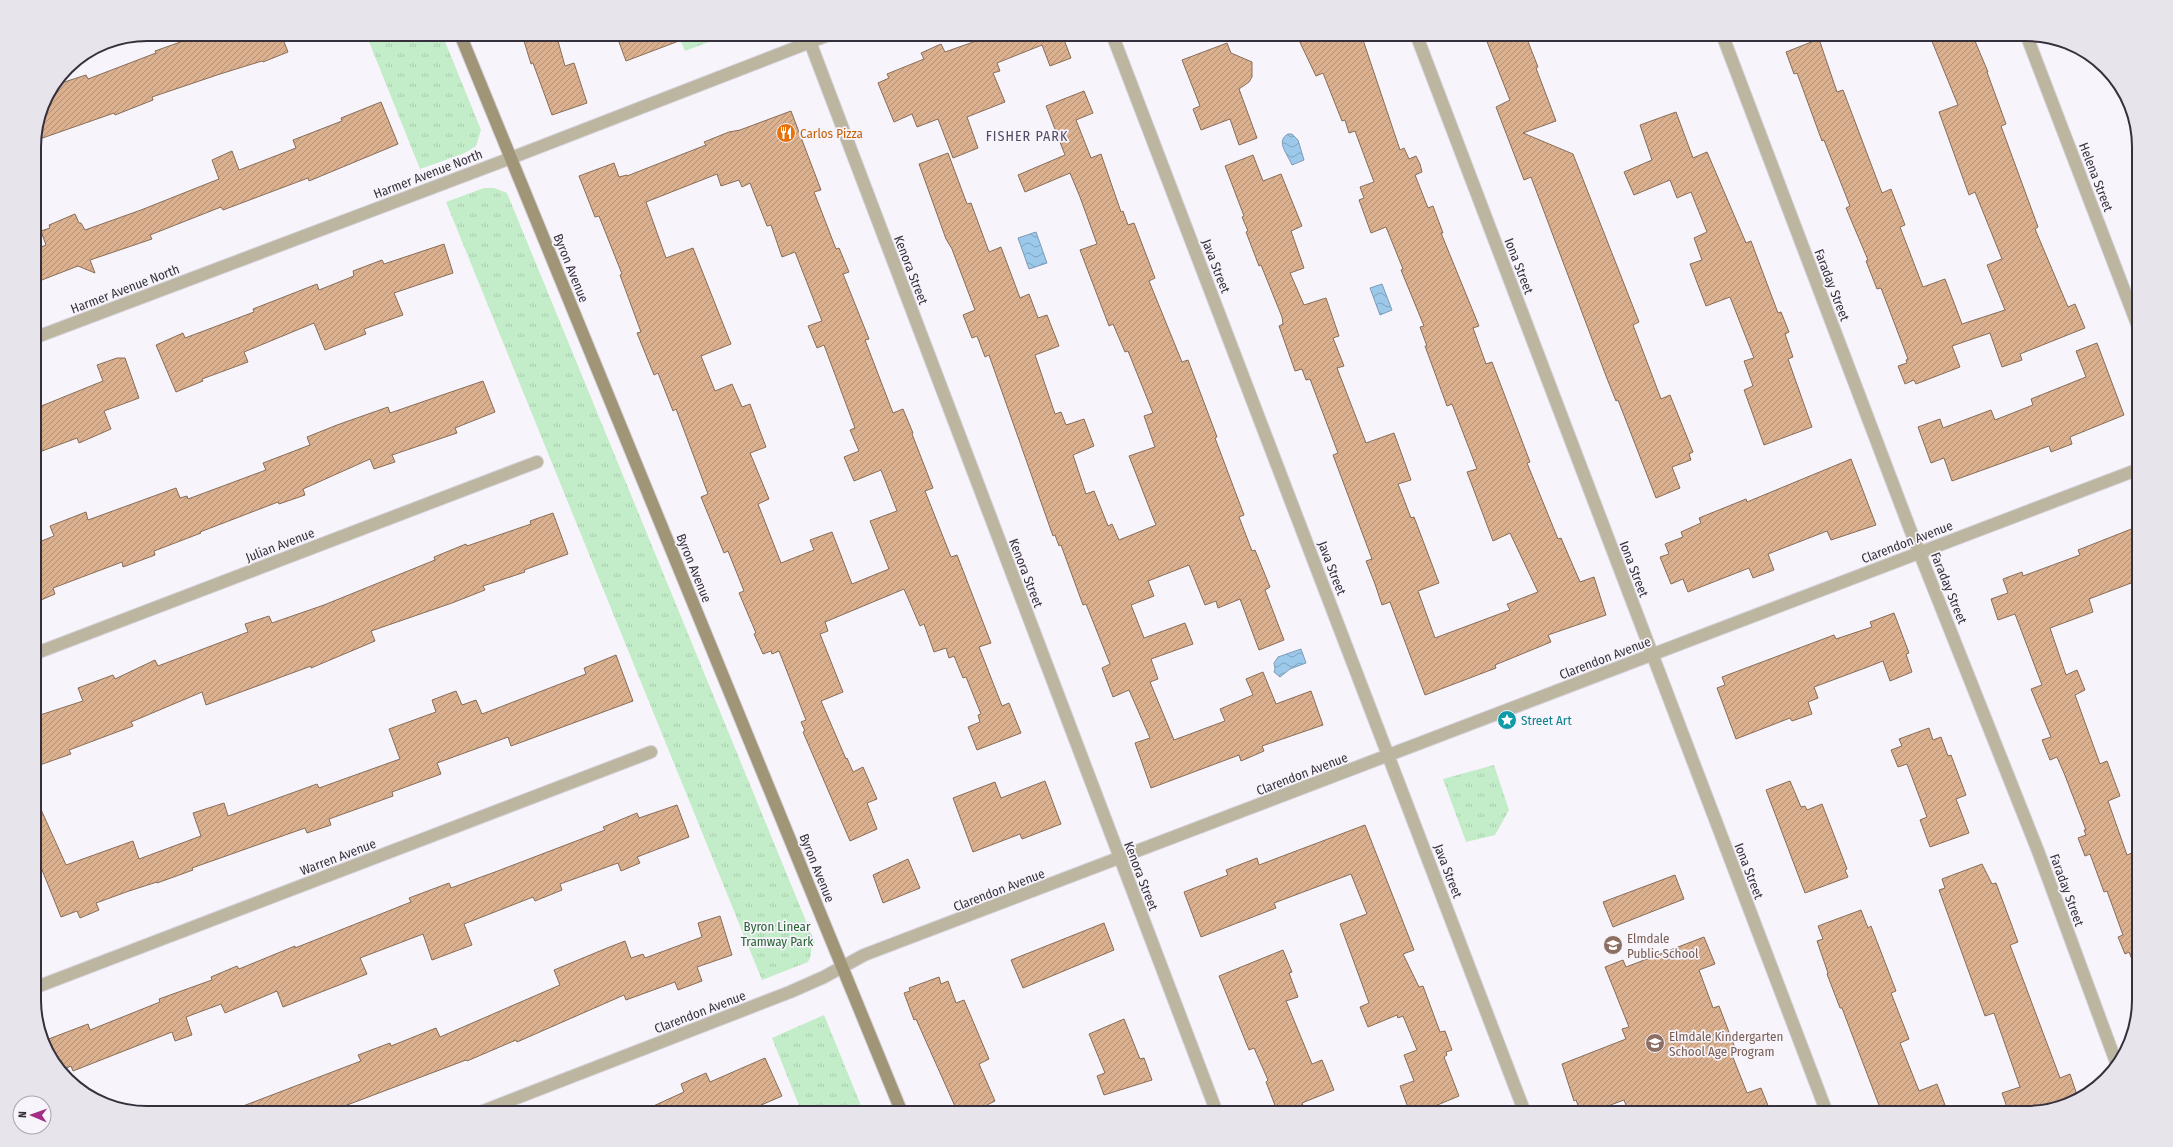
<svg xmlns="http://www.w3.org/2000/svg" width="2173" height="1147" viewBox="0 0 2173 1147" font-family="'Fira Sans Condensed',sans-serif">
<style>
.park{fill:url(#park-tufts)}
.water{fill:url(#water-waves);stroke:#7d9bb6}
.building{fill:url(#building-hatch);stroke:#886d58;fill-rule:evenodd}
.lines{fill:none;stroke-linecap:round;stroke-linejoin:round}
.street-casing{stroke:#d4d1d9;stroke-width:14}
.secondary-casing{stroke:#d4d1d9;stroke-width:14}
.street{stroke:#bcb5a0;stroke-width:12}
.secondary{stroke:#a09677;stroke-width:12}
.labels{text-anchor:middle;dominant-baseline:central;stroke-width:3.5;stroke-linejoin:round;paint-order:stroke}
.food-label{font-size:13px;fill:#c56008;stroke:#f7f4fb;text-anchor:start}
.street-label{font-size:13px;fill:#36303d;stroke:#f7f4fb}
.culture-label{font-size:13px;fill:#0d838f;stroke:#f7f4fb;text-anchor:start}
.park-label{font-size:13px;fill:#296435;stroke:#f7f4fb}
.education-label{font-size:13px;fill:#785e54;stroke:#f7f4fb;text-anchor:start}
.neighbourhood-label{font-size:14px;letter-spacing:1px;fill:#554a65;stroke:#f7f4fb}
.rim{fill:none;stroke:#36303d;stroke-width:2}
</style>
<defs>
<pattern id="park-tufts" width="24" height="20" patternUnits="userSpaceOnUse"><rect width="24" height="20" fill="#c3ecc8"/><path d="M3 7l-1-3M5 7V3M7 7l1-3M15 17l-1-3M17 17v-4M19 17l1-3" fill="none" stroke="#a8cbad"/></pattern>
<pattern id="water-waves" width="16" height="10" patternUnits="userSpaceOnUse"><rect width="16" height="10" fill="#9cc9ea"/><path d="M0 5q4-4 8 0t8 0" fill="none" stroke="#80a4bf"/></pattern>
<pattern id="building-hatch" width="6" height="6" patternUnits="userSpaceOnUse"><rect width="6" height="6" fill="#dab08f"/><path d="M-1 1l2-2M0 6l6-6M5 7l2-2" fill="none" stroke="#b29076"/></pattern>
</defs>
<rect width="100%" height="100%" fill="#f7f4fb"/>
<path class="park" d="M366 34H442L481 130 476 146 465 153 420 169Z
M678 34H730L685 51Z
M484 188H494L507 193 815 943 811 945V955L808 962 762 980 446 202Z
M1494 765 1509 810 1495 835 1466 842 1443 779Z
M824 1015 864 1113H802L772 1038Z"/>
<path class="water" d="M1288 134H1292L1298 140 1304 160 1292 165C1288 155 1275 141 1288 134Z
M1036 232 1047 263 1029 269 1018 238Z
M1382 284 1392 310 1380 315 1370 288Z
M1301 649 1306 663 1290 669 1280 677 1274 672 1275 669 1274 663 1278 657Z"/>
<path class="building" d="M203 34H281L288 52 263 62 262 61 220 74 152 97 153 100 115 115 114 113 34 141 43 104 55 85 86 75 88 79 156 53 155 51Z
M529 34H556L565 66 574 63 587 103 552 115 533 63 531 64 524 41 531 39Z
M616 34H692V36L626 61Z
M996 34H1067L1063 37 1071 58 1050 66 1042 45 997 63 1000 71 993 73 1005 102 967 117 978 148 953 158 938 119 917 127 912 114 894 122 878 83 889 78 887 74 924 59 921 53 941 44 945 52Z
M1296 34H1361L1400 150 1404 148 1409 159 1416 156 1420 164 1422 172 1415 175 1428 208 1433 206 1443 233H1441L1479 326 1473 328 1486 364 1492 362 1530 462 1527 463 1558 539 1561 538 1580 582 1594 577 1606 615 1548 635 1551 642 1495 665 1496 668 1425 695 1390 602 1382 605 1375 584 1366 561 1372 559 1333 455 1338 453 1310 379 1306 380 1302 369 1295 371 1279 326 1283 324 1282 317 1261 265 1259 266 1246 232 1248 231 1242 217 1244 216 1225 166 1253 155 1263 181 1281 174 1302 226 1291 231 1304 268 1290 273 1304 305 1326 298 1339 336 1333 338 1344 366 1337 368 1366 443 1394 433 1411 480 1398 484 1411 518 1414 517 1439 583 1418 591 1435 638 1510 610 1507 604 1538 592 1510 533 1493 541 1467 472 1477 469 1452 404 1447 406 1425 346H1427L1420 327 1424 326 1401 270 1403 269 1386 227 1371 233 1359 200 1364 198 1360 187 1374 182 1355 131 1349 133 1345 120 1342 121 1323 73 1316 76Z
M1484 34H1525L1538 67 1536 68 1556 121 1523 133 1573 154 1639 322 1633 325 1661 399 1670 395 1693 452 1689 454 1691 460 1672 467 1680 488 1656 498 1618 400 1616 401 1606 376 1531 177 1524 180 1496 107 1510 100Z
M1929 34H1972L1988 72H1987L2006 124 2001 126 2038 227 2035 229 2068 307 2075 304 2085 328 2020 354 2022 360 2002 367 1990 333 1952 346 1960 367 1916 384 1914 380 1905 384 1898 366 1907 363 1906 360 1908 359 1881 288 1877 289 1866 261 1868 260 1846 208 1850 206 1824 140 1822 141 1797 73 1794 74 1786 52 1819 39 1837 92 1843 90 1882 193 1891 189 1905 225 1900 227 1923 287 1945 279 1962 324 2005 310 1987 265 2002 259 1975 192 1969 195 1939 112 1958 105Z
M1227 43 1231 53 1252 62V77L1249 82 1239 89 1257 138 1239 145 1230 119 1201 130 1193 109 1200 106 1182 60Z
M1084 91 1093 113 1076 120 1091 158 1101 154 1121 212 1123 211 1128 225 1134 223 1155 278 1149 281 1182 362 1188 360 1217 437 1215 438 1244 515 1239 517 1252 551 1255 550 1270 587 1265 590 1284 640 1259 650 1240 599 1218 608 1216 601 1205 605 1189 565 1148 581 1154 596 1131 605 1144 638 1185 623 1193 644 1151 659 1158 679 1150 682 1174 740 1225 721 1220 709 1253 695 1246 679 1263 672 1276 704 1311 691 1323 725 1262 746 1264 751 1241 761 1239 755 1151 788 1135 743 1150 738 1129 690 1113 697 1102 668 1110 664 1086 604 1083 605 1061 545 1059 546 1055 535 1053 536 989 355 985 357 977 336 972 338 963 315 975 310 952 249 946 239 919 164 948 153 967 204 971 203 989 252 1001 247 1020 298 1029 294 1038 318 1047 315 1059 346 1035 355 1055 414 1061 412 1066 425 1084 419 1094 446 1073 455 1086 494 1094 491 1108 526 1112 524 1119 540 1156 525 1129 456 1155 447 1144 416 1153 413 1128 351 1125 352 1113 324 1109 326 1080 250 1097 244 1080 197 1070 173 1025 192 1018 175 1065 155 1046 106Z
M381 102 398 144 309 181 308 178 223 210 221 207 150 235 152 239 90 260 95 273 78 266 34 283V250L46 245 41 231 50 228 49 225 75 214 79 223H81L85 230 141 210 219 179 212 160 232 151 239 170 296 148 293 140 342 121 341 118Z
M791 111 821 190 814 192 836 249 839 248 849 272 843 274 869 339 865 340 893 413 903 409 913 433 912 434 933 488 925 491 951 557 957 555 991 643 979 647 1002 706 1009 703 1021 733 977 750 968 727 980 722 978 715 981 714 966 677 963 678 954 656 949 658 946 648 934 652 924 624 920 626 904 589 825 622 828 631 820 634 843 692 821 701 846 759 847 758 853 772 863 767 877 799 867 803 877 829 850 841 803 732 805 731 801 722 806 720 779 651 772 654 771 651 763 654 754 634 756 633 739 593 744 591 728 551 724 553 701 497 708 494 676 409 673 411 658 373 654 375 637 333 641 332 620 275 622 274 599 216 595 217 579 176 614 163 619 177 627 175V176L706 145 704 142 729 132 740 130ZM717 174 721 186 739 180 742 187 750 183 767 226 771 225 782 257 795 252 822 321 808 326 817 348 824 345 855 428 850 430 859 451 844 457 854 481 881 470 897 511 870 521 889 569 852 584 832 532 810 540 814 550 781 563 758 504 769 499 750 453 766 447 758 426 750 404 742 407 732 384 715 391 701 356 731 344 693 248 666 258 646 202Z
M1676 112 1693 158 1707 152 1746 243 1751 241 1778 313 1781 312 1789 332 1785 334 1793 357 1788 359 1812 427 1764 445 1744 390 1753 386 1744 361 1754 358 1730 297 1706 306 1690 264 1702 260 1694 238 1707 232 1691 192 1677 198 1670 180 1634 195 1624 172 1652 160 1640 125Z
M444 244 453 273 394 293 403 315 364 329 366 334 325 350 314 323 244 352 248 362 202 379 203 381 176 392 156 345 183 333 185 338 254 312 253 309 317 284 319 290 354 276 353 271 382 260 384 264Z
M2097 343 2124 415 2070 437 2072 444 2051 452 2049 446 1952 481 1944 458 1931 463 1918 427 1940 419 1943 428 1991 410 1995 420 2033 405 2031 399 2086 377 2076 351Z
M117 358H125L139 398 104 411 111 429 79 443 77 438 34 454V409L103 381 97 365Z
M483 381 495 412 455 428 457 433 392 455 395 462 374 469 370 459 303 489 305 495 279 504 278 502 200 532 201 533 154 551 155 555 123 567 122 562 53 588 55 594 34 603V544L54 536 50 526 86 512 88 520 176 488 180 498 187 496 188 499 266 470 263 463 310 445 307 437 337 425 388 407 390 413Z
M1851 459 1876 525 1831 540 1827 531 1768 554 1774 570 1753 578 1749 568 1688 592 1683 579 1671 584 1660 557 1669 554 1665 544 1683 537 1681 532 1701 523 1699 518 1746 499 1747 502Z
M553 513 568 554 524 570 525 572 483 586 485 590 452 603 371 631 375 641 311 668V666L206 705 202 692 131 722 133 726 69 750 71 754 34 767V717L83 701 78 688 113 675 115 679 155 660 158 666 248 632 245 624 269 616 272 623 324 605 435 560 434 557 466 544 467 546 531 524 530 521Z
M2139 526V580L2089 599 2093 612 2050 628 2066 675 2077 670 2085 690 2075 695 2100 764 2107 761 2120 796 2108 801 2127 855 2139 850V972H2137L2129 952 2125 954 2118 937 2123 935 2107 891 2104 892 2090 854 2085 856 2078 838 2086 835 2084 830H2086L2064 773 2057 757 2050 760 2042 740 2051 737 2031 689 2042 685 2015 614 1998 620 1991 599 2008 593 2003 579 2022 572 2023 576 2080 555 2078 550Z
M1894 613 1909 653 1906 654 1912 672 1890 681 1883 661 1865 668 1814 687 1818 698 1808 702 1812 714 1792 721 1790 718 1736 739 1717 688 1725 685 1722 677 1834 635 1836 639 1872 627 1870 622Z
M616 655 633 701 511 746 508 737 437 763 441 774 392 792 393 796 329 819 331 825 307 833 305 828 192 868 193 870 157 883V882L129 891 96 903 99 910 80 918 77 911 61 917 34 850V794L66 865 133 841 139 859 201 836 193 813 224 803 228 816 317 784 319 788 400 759 389 729 436 712 432 700 456 691 462 705 476 700 482 714 586 674 584 668Z
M1929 728 1933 740 1941 737 1948 756 1951 755 1966 795 1956 799 1969 833 1930 847 1920 820 1927 817 1907 764 1898 767 1891 750 1902 746 1899 739Z
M1045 781 1061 824 1022 839 1020 834 973 852 953 798 995 782 1001 798Z
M1790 781 1801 807 1805 806 1807 810 1822 804 1847 869 1845 870 1848 877 1805 893 1766 790Z
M677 805 689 837 637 857 640 863 621 871 618 863 560 884 562 890 535 901 533 897 464 924 472 945 432 960 423 934 360 958 367 974 283 1007 277 991 225 1013 221 1004 186 1017 192 1035 175 1041 172 1032 73 1071 71 1066 62 1070 53 1062 46 1040 88 1024 90 1030 160 1002 159 999 212 980 211 977 237 966 239 969 295 946V948L411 902 409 898 449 883 451 888 495 872 605 830 603 827 637 813 639 818Z
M1365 825 1414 950 1403 954 1419 987 1423 986 1440 1032 1445 1031 1452 1050 1446 1052 1447 1055 1444 1057 1459 1096 1435 1106 1436 1109 1425 1113H1410L1400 1086 1414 1081 1404 1055 1417 1050 1403 1016 1398 1018 1397 1015 1368 1027 1360 1007 1369 1003 1340 924 1367 914 1351 874 1274 903 1276 908 1201 937 1184 892 1228 875 1226 870 1257 858 1259 865Z
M908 859 920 888 883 903 873 875Z
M1982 864 1992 884 1996 883 2018 942 2010 945 2060 1078 2070 1074 2078 1098 2026 1113H2009L2002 1093 2020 1087 1994 1013 1985 1016 1939 890 1945 888 1942 879Z
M1675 875 1684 899 1613 927 1603 902Z
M1861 910 1868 928 1871 926 1896 991 1891 993 1909 1039 1900 1043 1919 1091 1937 1084 1948 1113H1882L1842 1008H1840L1827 974 1828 973 1817 941 1823 939 1818 926Z
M720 916 732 955 697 967 702 981 678 990 675 982 626 1000 624 995 517 1042 516 1040 467 1061 466 1060 326 1113H231L230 1111 361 1061 358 1055 390 1043 391 1046 436 1028 440 1037 560 985 554 970 607 948 625 941 631 958 643 954 645 958 702 937 698 923Z
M1104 923 1114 950 1023 988 1011 960Z
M1704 937 1715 964 1699 970 1713 1008 1719 1006 1737 1053 1732 1055 1747 1093 1761 1088 1771 1113H1664L1661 1107 1645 1113H1629L1624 1100 1589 1113H1581L1576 1100 1574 1101 1562 1064 1626 1039 1622 1029 1629 1027 1605 967 1623 960 1626 967Z
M1283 950 1292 972 1289 973 1298 997 1286 1001 1312 1064 1322 1060 1334 1090 1302 1103 1306 1113H1278L1266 1082 1268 1080 1254 1048 1249 1050 1219 976Z
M939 977 941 984 948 981 956 1003 964 1000 989 1059 979 1064 995 1101 987 1105 990 1113H958L916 1019 914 1020 904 993 910 991 909 988Z
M1124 1019 1140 1059 1144 1058 1152 1080 1104 1095 1097 1076 1105 1073 1089 1034Z
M765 1058 782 1096 743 1113H638L684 1092 681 1084 706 1073 710 1082Z"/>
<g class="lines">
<g class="street-casing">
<path id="street" d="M1112 34 1525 1113
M1416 34 1827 1113
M1722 34 1910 529 2038 851 2116 1062
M2026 34 2139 329
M810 42 1217 1113
M34 338 511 158 831 34
M34 654 537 462
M34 988 651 752
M478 1113 790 992 824 977 864 955 2139 469"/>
</g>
<g class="secondary-casing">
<path id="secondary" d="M460 34 902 1113"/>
</g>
<use href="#street" class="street"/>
<use href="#secondary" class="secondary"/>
</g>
<defs>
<g id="restaurant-disc" transform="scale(1)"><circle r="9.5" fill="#e8710a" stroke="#f7f4fb"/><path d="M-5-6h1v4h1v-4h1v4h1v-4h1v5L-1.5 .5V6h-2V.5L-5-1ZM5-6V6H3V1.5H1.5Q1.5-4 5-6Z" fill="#fff"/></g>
<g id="sight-disc" transform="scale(1)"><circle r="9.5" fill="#0f9aa8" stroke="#f7f4fb"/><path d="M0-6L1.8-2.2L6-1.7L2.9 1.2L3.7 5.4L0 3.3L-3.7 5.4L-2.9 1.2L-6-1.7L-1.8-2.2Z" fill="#fff"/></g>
<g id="school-disc" transform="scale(1)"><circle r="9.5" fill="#8d6e63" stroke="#f7f4fb"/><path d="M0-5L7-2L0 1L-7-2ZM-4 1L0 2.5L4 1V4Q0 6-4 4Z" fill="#fff"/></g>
</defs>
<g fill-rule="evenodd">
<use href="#restaurant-disc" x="786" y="133"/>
<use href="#sight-disc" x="1507" y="720"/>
<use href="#school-disc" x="1613" y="945"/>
<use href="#school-disc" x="1655" y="1043"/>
</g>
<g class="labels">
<g class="food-label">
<text x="800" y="133">Carlos Pizza</text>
</g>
<g class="street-label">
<text transform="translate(428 174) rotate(-21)">Harmer Avenue North</text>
<text transform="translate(2096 177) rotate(69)">Helena Street</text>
<text transform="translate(1216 266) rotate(69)">Java Street</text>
<text transform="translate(1519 266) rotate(69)">Iona Street</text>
<text transform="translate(571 268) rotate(68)">Byron Avenue</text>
<text transform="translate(911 270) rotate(69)">Kenora Street</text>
<text transform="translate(1832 285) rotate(69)">Faraday Street</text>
<text transform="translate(125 289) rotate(-21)">Harmer Avenue North</text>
<text transform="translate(1907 542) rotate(-21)">Clarendon Avenue</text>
<text transform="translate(280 545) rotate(-21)">Julian Avenue</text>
<text transform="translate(694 568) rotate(68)">Byron Avenue</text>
<text transform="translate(1332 568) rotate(69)">Java Street</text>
<text transform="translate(1634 569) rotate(69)">Iona Street</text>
<text transform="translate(1026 573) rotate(69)">Kenora Street</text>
<text transform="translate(1949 588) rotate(68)">Faraday Street</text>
<text transform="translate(1605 658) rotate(-21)">Clarendon Avenue</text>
<text transform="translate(1302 774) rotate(-21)">Clarendon Avenue</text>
<text transform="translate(338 857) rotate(-21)">Warren Avenue</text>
<text transform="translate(817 868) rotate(68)">Byron Avenue</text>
<text transform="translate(1448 871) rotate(69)">Java Street</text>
<text transform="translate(1749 871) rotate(69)">Iona Street</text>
<text transform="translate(1141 876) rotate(69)">Kenora Street</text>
<text transform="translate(999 890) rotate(-21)">Clarendon Avenue</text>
<text transform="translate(2067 890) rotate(70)">Faraday Street</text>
<text transform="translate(700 1012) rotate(-21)">Clarendon Avenue</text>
</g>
<g class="culture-label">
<text x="1521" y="720">Street Art</text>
</g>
<g class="park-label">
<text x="777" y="926">Byron Linear<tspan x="777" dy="15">Tramway Park</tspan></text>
</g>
<g class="education-label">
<text x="1627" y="938">Elmdale<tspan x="1627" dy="15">Public School</tspan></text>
<text x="1669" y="1036">Elmdale Kindergarten<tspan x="1669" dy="15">School Age Program</tspan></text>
</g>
<g class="neighbourhood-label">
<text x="1027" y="136">FISHER PARK</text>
</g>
</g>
<path d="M0 0H2173V1147H0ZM147 41H2026A106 106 0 0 1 2132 147V1000A106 106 0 0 1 2026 1106H147A106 106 0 0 1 41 1000V147A106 106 0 0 1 147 41Z" fill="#e8e4ec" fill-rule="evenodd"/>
<path class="rim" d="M147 41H2026A106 106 0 0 1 2132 147V1000A106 106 0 0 1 2026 1106H147A106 106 0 0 1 41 1000V147A106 106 0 0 1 147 41Z"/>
<g transform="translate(32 1115) rotate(272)"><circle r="19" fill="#f7f4fb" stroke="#aaa6af"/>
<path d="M0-3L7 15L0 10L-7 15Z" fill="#a42e87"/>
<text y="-6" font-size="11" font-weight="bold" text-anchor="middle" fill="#36303d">N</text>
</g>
</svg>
